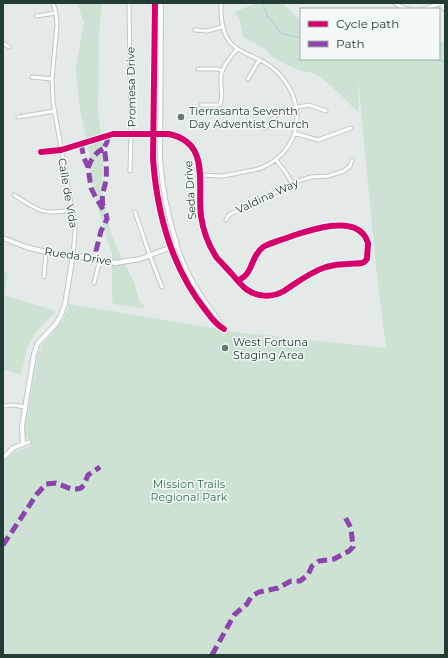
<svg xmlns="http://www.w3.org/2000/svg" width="448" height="658" viewBox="0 0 448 658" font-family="Montserrat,sans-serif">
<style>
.green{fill:#cee2d4}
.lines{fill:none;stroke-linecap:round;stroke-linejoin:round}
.stream{stroke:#a7d1d6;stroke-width:1}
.street-casing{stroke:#c1c7c4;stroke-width:5}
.secondary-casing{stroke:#c0c7c4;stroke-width:6}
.street{stroke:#fbfcfb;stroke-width:3}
.secondary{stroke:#fbfcfb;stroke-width:4}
.quiet{stroke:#8e44ad;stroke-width:5;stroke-dasharray:10 5;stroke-linecap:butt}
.cycleway-casing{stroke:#f3f9f6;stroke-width:8}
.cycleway{stroke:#d6006c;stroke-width:6}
.poi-dot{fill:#677973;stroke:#f3f9f6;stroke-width:1.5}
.labels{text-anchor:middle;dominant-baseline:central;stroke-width:3;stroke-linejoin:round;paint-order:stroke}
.street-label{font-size:11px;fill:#233c35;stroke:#f3f9f6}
.poi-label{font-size:11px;fill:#233c35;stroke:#f3f9f6;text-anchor:start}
.park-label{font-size:11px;fill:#2f7247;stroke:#f3f9f6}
</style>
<rect width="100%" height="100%" fill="#e4eae7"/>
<path class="green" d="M77 3H102V7L99 29 98 114 103 144V162L102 180 103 197 111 233 120 255 134 282 139 300 146 308H138L113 304 112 297V254L106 237 93 187 91 162 79 104 76 67 84 23Z
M257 3H282L301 21V59H439V41L445 43V655H3V463C10 454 19 449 30 446L28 438H26L25 428 38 354 42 345 61 323 67 312 69 304 235 332 386 348 376 267 358 79 359 113 331 86 316 74 299 70 287 65 274 58 265 49 243 37 240 21 234 12Z
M3 272 8 273 4 295 56 311 36 332 27 348 21 375 7 370 3 372Z"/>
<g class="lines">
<path class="stream" d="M263 4 268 17 281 33 301 38
M430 59 445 62"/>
<g class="street-casing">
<path id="street" d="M53 3 56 13 57 25 52 79 53 102 75 227V233L73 255
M129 3 131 134 130 171
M395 3 401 7 408 9
M441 3 445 10
M424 9 441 3
M36 16 56 13
M195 30 207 31 222 27
M3 43 9 47
M198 69H218L222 71
M32 77 52 79
M248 79 259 60
M201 105H220C224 97 220 86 221 77 222 66 231 57 237 49
M18 117 55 111
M265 128 281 110 309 105 326 111
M294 133 318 140 351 128
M41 152 61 150 113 134H169C211 143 197 184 201 216 203 230 209 246 217 258 222 263 227 269 232 274 236 279 241 285 246 289 257 297 272 298 284 291 298 282 310 272 326 267 333 265 340 264 347 264 352 263 358 264 362 263 365 262 365 261 367 259 367 254 368 248 368 243 367 241 366 237 364 235 350 216 310 230 292 236 282 240 272 242 263 247 253 255 254 263 248 272 246 276 242 278 238 281
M276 160 286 173 292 183
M200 175C207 175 214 176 221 176 230 175 239 173 248 171 253 170 258 170 263 167 300 151 308 107 281 76 275 69 268 64 260 60 248 54 237 51 229 41 221 29 221 16 221 3
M14 195C39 211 42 215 72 210
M135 212 150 256 162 287
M226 220 228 216 232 213 244 209 263 200 283 187 292 183 311 177 328 176 344 171 350 166 352 160
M177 245C183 264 192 282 203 298 210 309 219 318 224 329
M171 247C181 271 192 294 208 314 213 320 217 326 224 329
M44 277 46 252
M94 283 100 260
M3 406 13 405 25 407
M23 444 29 442"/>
</g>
<g class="secondary-casing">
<path id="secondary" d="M155 3 153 159C156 189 161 219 171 247
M3 238 26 247 46 252 73 255 115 263 140 259 177 245C168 217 162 188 160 159L161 3
M3 458 13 448 23 444 22 426 34 354 38 343 56 324 61 315 65 304 73 255"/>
</g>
<use href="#street" class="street"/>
<use href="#secondary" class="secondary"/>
<path class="quiet" d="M81 144 84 158 88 167 91 188 96 198 106 214 107 219 101 231 96 251 97 260
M88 168C91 159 95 153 104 148
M103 206C101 194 104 191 106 180 107 170 106 158 104 148L107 142 108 135
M3 545 37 494 46 484 56 483 71 489H77L81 488 84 485 88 475 100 467
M212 655 234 615 247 604 251 597 259 592 278 588 291 581H300L308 575 312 566 319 561 334 559 349 551 353 547 351 528 345 517"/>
<g class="cycleway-casing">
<path id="cycleway" d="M155 3 153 159C157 213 172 269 207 312 212 319 217 325 224 329
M41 152 61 150 113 134H169C211 143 197 184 201 216 203 230 209 246 217 258 222 263 227 269 232 274 236 279 241 285 246 289 257 297 272 298 284 291 298 282 310 272 326 267 333 265 340 264 347 264 352 263 358 264 362 263 365 262 365 261 367 259 367 254 368 248 368 243 367 241 366 237 364 235 350 216 310 230 292 236 282 240 272 242 263 247 253 255 254 263 248 272 246 276 242 278 238 281"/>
</g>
<use href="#cycleway" class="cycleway"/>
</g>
<g class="poi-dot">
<circle cx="181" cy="117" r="4"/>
<circle cx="225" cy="348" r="4"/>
</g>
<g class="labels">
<g class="street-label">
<text transform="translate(131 87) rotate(-91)">Promesa Drive</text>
<text transform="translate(190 190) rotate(-94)">Seda Drive</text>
<text transform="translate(68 193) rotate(80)">Calle de Vida</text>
<text transform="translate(267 196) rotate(-25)">Valdina Way</text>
<text transform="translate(78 256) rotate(9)">Rueda Drive</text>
</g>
<g class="poi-label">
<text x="189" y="111">Tierrasanta Seventh<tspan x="189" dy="13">Day Adventist Church</tspan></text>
<text x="233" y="342">West Fortuna<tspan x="233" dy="13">Staging Area</tspan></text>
</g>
<g class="park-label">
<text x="189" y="484">Mission Trails<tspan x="189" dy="13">Regional Park</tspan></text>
</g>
</g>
<rect width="448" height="658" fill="none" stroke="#233c35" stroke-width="8"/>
<rect x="300" y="8" width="140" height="52" fill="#f3f9f6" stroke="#a0ada9"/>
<rect x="308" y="21" width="20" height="6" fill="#d6006c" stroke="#a0ada9"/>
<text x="336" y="28" font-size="12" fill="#233c35">Cycle path</text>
<rect x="308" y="41" width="20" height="6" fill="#8e44ad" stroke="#a0ada9"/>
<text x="336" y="48" font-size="12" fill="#233c35">Path</text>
</svg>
